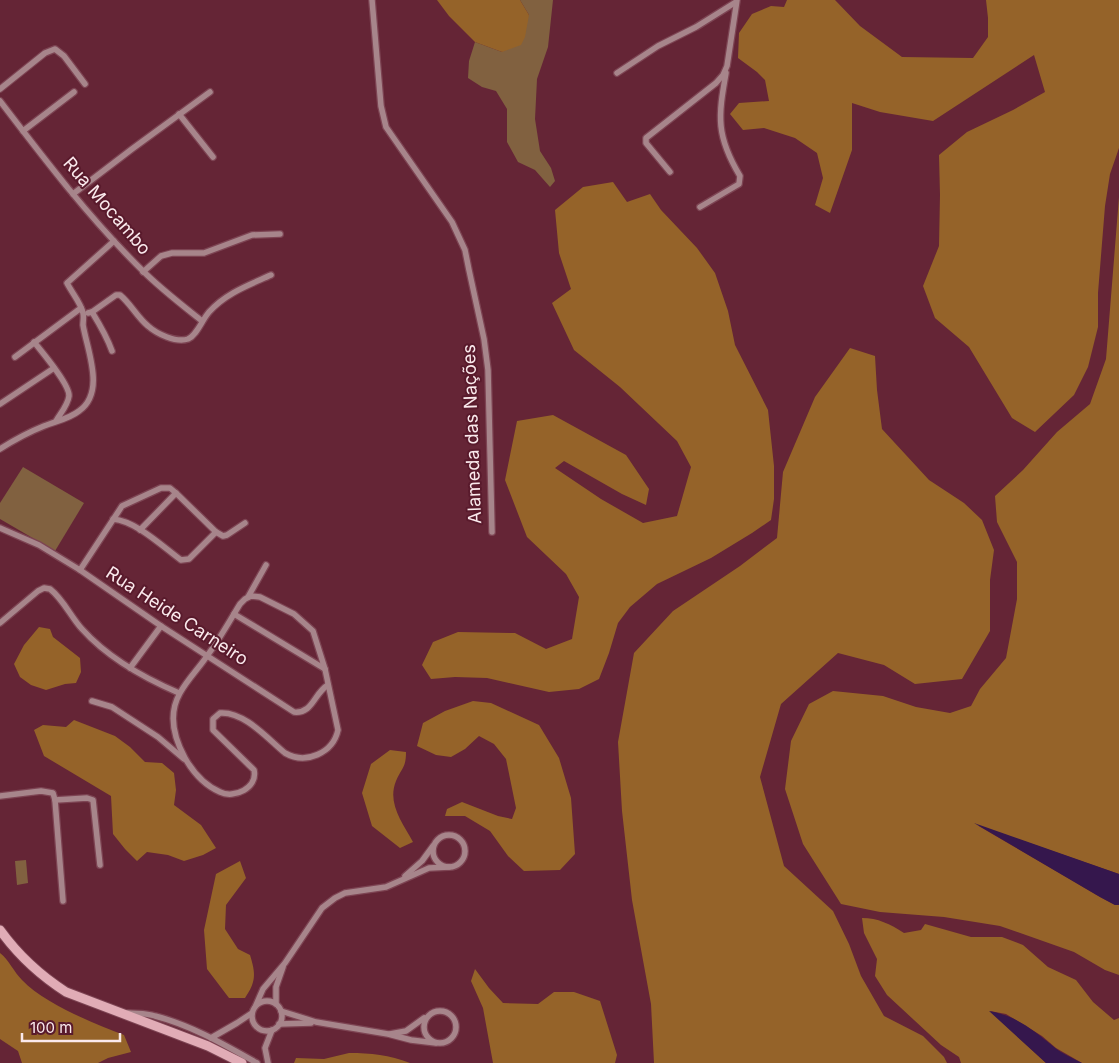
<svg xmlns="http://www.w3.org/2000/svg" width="1119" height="1063" font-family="Inter,sans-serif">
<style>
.green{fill:#816140}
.forest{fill:#956329}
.water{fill:#35174d}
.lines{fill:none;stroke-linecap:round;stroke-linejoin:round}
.minor-casing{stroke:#7d4453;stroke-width:8}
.secondary-casing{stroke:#7d4453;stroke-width:11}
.minor{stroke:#a7858b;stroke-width:5.5}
.secondary{stroke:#e1acb6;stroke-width:9}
.labels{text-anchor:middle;stroke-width:4;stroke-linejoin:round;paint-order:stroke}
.street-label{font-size:18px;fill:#fae9ec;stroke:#591a2c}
</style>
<rect width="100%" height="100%" fill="#652536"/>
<g class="green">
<path d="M520,0h33l-5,47 -11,32 -2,40 5,32 11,17 4,13 -5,6 -15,-17 -17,-8 -11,-20v-33l-11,-18 -14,-4 -14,-9 1,-17 6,-19 27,10 27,-37z"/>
<path d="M23,467l61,36 -29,48 -55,-32v-16z"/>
<path d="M26,860l2,23 -11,2 -2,-24z"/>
</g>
<g class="forest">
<path d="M437,0h83l9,15 -4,22 -4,8 -19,7 -27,-10 -26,-26z"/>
<path d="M787,0h48l25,26 42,31 71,1 15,-21v-19l-2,-18h133v148l-9,26 -5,32 -7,87v34l-10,40 -14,28 -39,37 -23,-14 -43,-71 -34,-29 -12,-32 16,-40 1,-51 -1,-40 28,-23 46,-22 32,-18 -11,-37 -101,66 -53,-9 -28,-9v47l-22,63 -15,-8 8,-27 -6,-25 -22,-15 -31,-10 -21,2 -13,-16 9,-11 30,-2 -4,-21 -8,-8 -19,-14 1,-25 13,-19 19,-8 13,1z"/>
<path d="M613,182l14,20 23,-8 11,16 36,38 18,25 13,38 7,34 33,65 6,56v33l-3,21 -19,13 -41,25 -54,26 -27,23 -12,16 -9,30 -10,26 -20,10 -30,3 -62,-14 -32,-1 -24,2 -9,-14 11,-23 25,-10 57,1 31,16 26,-10 7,-42 -13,-23 -39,-37 -22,-57 12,-59 36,-6 73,40 23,34 -3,16 -24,-11 -58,-33 -9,7 46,31 42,24 34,-7 14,-49 -14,-26 -57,-54 -46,-37 -22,-47 19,-14 -12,-36 -4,-43 28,-23z"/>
<path d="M1119,197v677l-142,-49 123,72 15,8h4v70l-14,-5 -31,-18 -74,-26 -56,-9 -64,-5 -39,-8 -38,-60 -18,-55 6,-48 18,-37 24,-13 50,5 33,11 34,6 21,-7 9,-17 26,-31 11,-59v-37l-20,-40 -2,-26 28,-26 34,-38 33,-28 16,-45z"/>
<path d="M850,348l25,8 2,34 5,39 47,51 35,23 18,17 12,30 -4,30v51l-28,48 -47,5 -31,-19 -46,-12 -57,51 -21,73 24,89 49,45 16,33 12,32 23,40 39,20 21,21 3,6h-293l-3,-59 -19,-104 -10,-89 -4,-69 16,-89 39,-42 67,-45 37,-28 6,-66 32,-75z"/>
<path d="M39,627l11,2 3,8 27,21 1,14 -5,11 -11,1 -19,6 -15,-5 -11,-8 -6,-13 10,-19z"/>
<path d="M473,701l18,2 48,22 20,33 12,40 4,56 -15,16 -36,1 -16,-15 -18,-25 -25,-15h-20l2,-7 15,-7 36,14 14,3 4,-11 -10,-49 -12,-15 -15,-8 -14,13 -14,8 -15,-2 -19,-9 6,-23 22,-12z"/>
<path d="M74,720l41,16 15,11 15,15 17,1 12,10 2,17 -2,15 27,20 15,23 -13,7 -19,6 -16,-6 -21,-3 -10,9 -12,-12 -12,-15 -2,-38 -67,-40 -10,-26 9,-5 23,2z"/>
<path d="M390,750l16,2c0,16 -4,15 -10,29 -9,22 6,41 17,61l-13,6 -28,-22 -10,-33 9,-29z"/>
<path d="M240,861l6,17 -20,27 -1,24 13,20 12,6c6,19 6,27 -5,43h-16l-22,-29 -3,-39 12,-56z"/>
<path d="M862,918c16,0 28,6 42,15l17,-3 4,-6 46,13h31l21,8 25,22 28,13 17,22 21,18 5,-2v45h-37l-26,-15 -14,-12 -36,-22 -16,-3 56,52h-85l-2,-6 -18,-12 -54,-50 -12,-19 2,-17 -13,-26z"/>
<path d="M0,953c9,7 14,19 22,27 23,24 71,43 102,55l7,17 -23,6 -10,5h-76l-4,-12 -18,-12z"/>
<path d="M475,969l14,19 14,15 35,1 16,-12h20l26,9 17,54 -2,8h-122l-10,-55 -12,-27z"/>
<path d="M349,1053c22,0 40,2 61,10h-116l2,-5 28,1z"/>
</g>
<g class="water">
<path d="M974,823l145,51v31h-4l-15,-8z"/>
<path d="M989,1011c28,5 44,19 65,36 8,7 19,11 28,16h-36z"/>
</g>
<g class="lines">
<g class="minor-casing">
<g id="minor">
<path d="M372,0l9,106 5,21 66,95 13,28 4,20 15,69 4,31 4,162"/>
<path d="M617,73l41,-27 38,-19 40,-25"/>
<path d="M0,89l45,-36 10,-4 9,7 21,28"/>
<path d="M0,101c45,59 90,118 143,170 18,18 39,34 59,50"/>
<path d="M179,114l34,43"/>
<path d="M23,131l51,-39"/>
<path d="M670,172l-24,-29v-5l70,-55 7,-8 4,-9 10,-66"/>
<path d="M73,194l59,-45 78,-57"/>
<path d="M700,207l39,-23 1,-8c-24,-40 -22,-59 -14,-103"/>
<path d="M143,272l18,-16 11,-3h32l48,-18 28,-1"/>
<path d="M92,312l24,-17h4c11,9 17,22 28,31 9,8 28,17 40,13 9,-4 14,-19 21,-27 17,-19 40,-27 62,-37"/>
<path d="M88,313l4,-1c8,13 15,25 20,39"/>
<path d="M34,342c8,10 36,43 35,54 -1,9 -9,18 -13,25"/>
<path d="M15,357l66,-49"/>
<path d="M0,404l54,-36"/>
<path d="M0,449c14,-9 29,-17 44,-23 12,-5 25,-7 35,-15 27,-19 8,-61 4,-86 0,-4 1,-8 0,-12 -2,-10 -11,-20 -16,-30l47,-42"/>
<path d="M113,519c23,2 49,27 68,41l8,-1 27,-27"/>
<path d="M0,528l39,17 41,25 81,56 133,86c19,2 20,-19 34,-27"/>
<path d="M140,530l36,-37"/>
<path d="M80,570l42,-64 39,-18h9l6,5 40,39 7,4 4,-1 18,-12"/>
<path d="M251,596l9,1 34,17 19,17 12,38 13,61c-5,23 -32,35 -53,23 -17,-14 -41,-42 -65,-40l-7,6v11l41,40c4,18 -20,29 -34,22 -16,-7 -26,-18 -35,-34 -11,-20 -17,-44 -5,-65 7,-13 19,-25 27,-37 12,-16 22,-34 33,-52l5,-5z"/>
<path d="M248,597l18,-32"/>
<path d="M234,614l91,55"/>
<path d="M0,623l38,-32 6,-3 6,1c13,10 21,28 32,40 26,29 62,49 97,64"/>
<path d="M130,668l31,-42"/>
<path d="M92,701l20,6 46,30 26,22"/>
<path d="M0,796l41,-5 12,2 2,7 8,101"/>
<path d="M55,800l32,-2 6,2 7,65"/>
<circle cx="449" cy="851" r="16"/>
<path d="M405,876l17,-15 11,-15"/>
<circle cx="267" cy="1016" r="15"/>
<path d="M276,1004v-17l7,-20"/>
<path d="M256,1005l7,-16 22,-26 37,-55 13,-10 10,-5 41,-6 43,-19 20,-1"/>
<circle cx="440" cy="1027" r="16"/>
<path d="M281,1011l35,11 72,12 23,6 25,3"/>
<path d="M128,1013c9,1 18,0 27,3 36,9 70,29 102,47"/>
<path d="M279,1024l32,-1"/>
<path d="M390,1034l16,-3 18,-13"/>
<path d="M211,1038l26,-15 15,-10"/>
<path d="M268,1063l-3,-15 7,-18"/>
</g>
</g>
<g class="secondary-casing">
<path id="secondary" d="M0,930c18,25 41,46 66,62l142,54 34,17"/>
</g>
<use href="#minor" class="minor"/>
<use href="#secondary" class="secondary"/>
</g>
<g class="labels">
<g class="street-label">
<text transform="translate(107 206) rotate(49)" y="6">Rua Mocambo</text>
<text transform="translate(472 434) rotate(-92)" y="6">Alameda das Nações</text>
<text transform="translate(177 616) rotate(33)" y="6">Rua Heide Carneiro</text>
</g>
</g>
<path d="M22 1033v8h98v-8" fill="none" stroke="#fae9ec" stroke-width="2.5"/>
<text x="30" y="1033" font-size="15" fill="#fae9ec" stroke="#591a2c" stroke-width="4" paint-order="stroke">100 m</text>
</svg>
